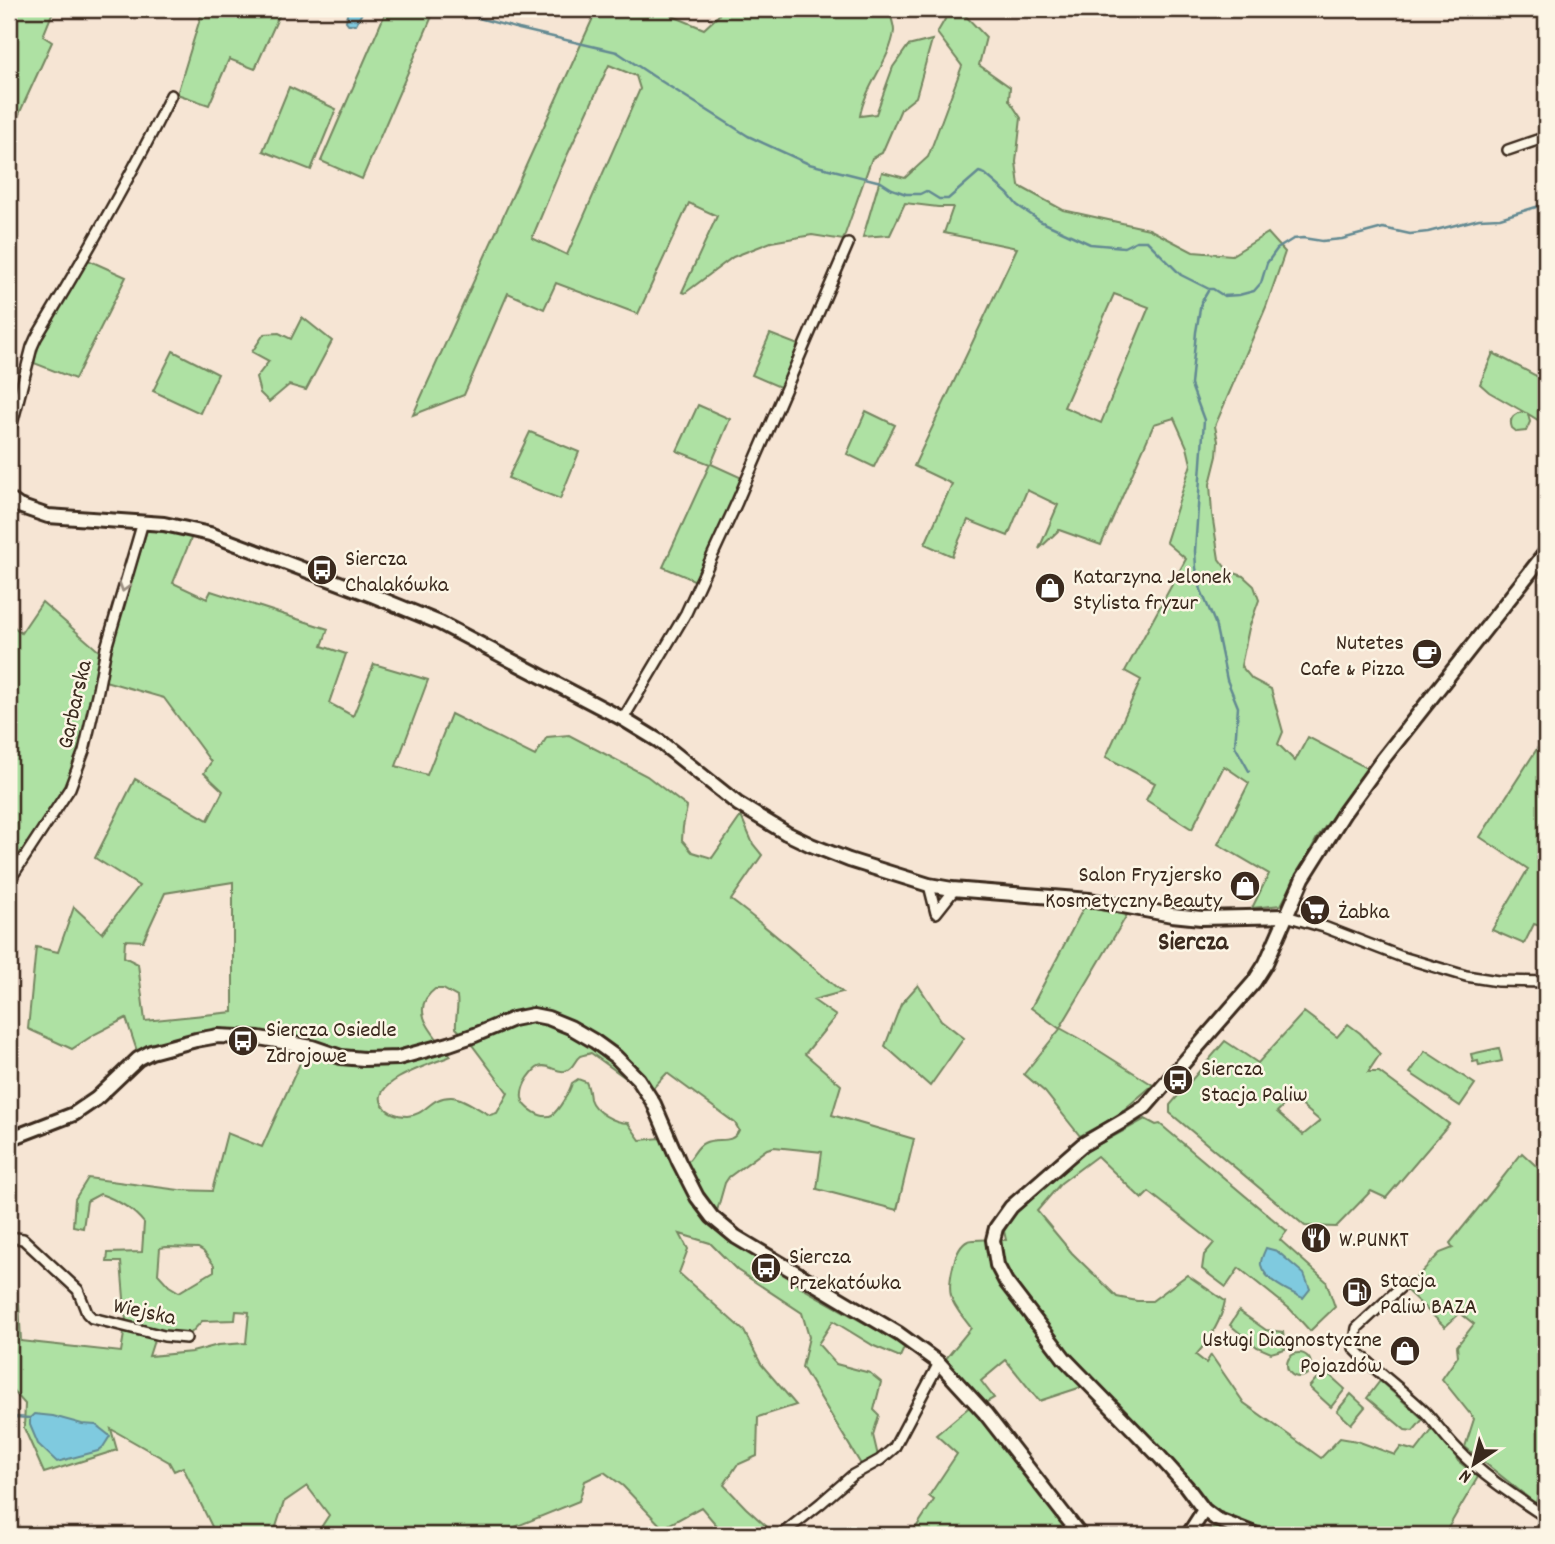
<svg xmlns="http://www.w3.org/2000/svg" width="1555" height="1544" font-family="Dekko,sans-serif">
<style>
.green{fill:#aee1a3;stroke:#748660;stroke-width:2;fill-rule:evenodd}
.water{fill:#7fcadf;stroke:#648a92;stroke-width:2}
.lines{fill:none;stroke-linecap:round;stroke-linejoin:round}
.stream{stroke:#648a92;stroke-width:2.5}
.street-casing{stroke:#3b2a1e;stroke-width:14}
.secondary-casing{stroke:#3b2a1e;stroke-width:18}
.street{stroke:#fcf5e5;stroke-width:9}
.secondary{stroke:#fcf5e5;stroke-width:12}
.oneway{stroke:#9c9082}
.labels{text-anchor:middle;stroke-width:5;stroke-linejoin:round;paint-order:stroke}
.poi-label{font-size:23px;fill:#3b2a1e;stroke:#fcf5e5;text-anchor:start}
.street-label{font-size:23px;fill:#3b2a1e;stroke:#fcf5e5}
.quarter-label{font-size:26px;font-weight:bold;fill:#3b2a1e;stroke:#fcf5e5}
</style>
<rect width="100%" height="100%" fill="#f6e5d4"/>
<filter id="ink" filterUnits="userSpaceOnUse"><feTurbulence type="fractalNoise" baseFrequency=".0143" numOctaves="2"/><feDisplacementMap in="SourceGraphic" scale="14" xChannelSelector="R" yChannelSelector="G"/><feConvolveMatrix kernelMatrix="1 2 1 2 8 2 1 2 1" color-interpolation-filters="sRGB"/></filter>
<g filter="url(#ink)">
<g class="green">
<path d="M9,9h45l-11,27 9,6 -43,94z"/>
<path d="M203,9h79l-27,60 -26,-10 -20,46 -32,-11z"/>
<path d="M387,9h28l18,5 -71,165 -41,-18z"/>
<path d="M597,9h64l14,8 29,12 14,-13 4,-7h167c1,6 5,15 5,22 -3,28 -29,55 -34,85l16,-2 17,-47 15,-21 24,-6 -16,57 -15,12 -19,44 -10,5 -29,82 -31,-5 -41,7 -38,15 -48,36 -3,-1 35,-76 -28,-13 -51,111 -82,-31 -12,26 -36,-16 -44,102 -51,20zM609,65l27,11 4,13 -73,166 -35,-17 27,-65z"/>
<path d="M951,9h8l27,28 -7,28 31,22 -1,13 12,18 -5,44 3,24 44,24 86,19 44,23 39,3 36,-22 17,19 -19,55 -51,119 3,15 -1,15 -7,28 2,30 7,45 9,12 15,5 11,10 5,14 -10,28 -8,38 11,13 19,10 12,43 -5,12 17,17 13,-24 59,31 -50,70 -36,67 -29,3 17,-34 -51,-30 31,-61 -25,-17 -32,63 -46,-29 9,-17 -49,-26 35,-77 -16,-9 61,-112 -20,-17 25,-78 -4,-17 -13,-29 -20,6 -53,121 -42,-15 -20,19 19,-44 -31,-15 -19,46 -40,-16 -16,36 -27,-12 27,-60 -38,-18 103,-218 -73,-15 9,-26h-15l-33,-4 -15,32 -27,2 19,-65 23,6 23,-21 34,-91 -25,-33zM1114,294l35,13 -48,116 -37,-16z"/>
<path d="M289,87l47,22 -25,61 -48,-19z"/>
<path d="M88,260l38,17 -51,102 -41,-16 5,-21z"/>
<path d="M302,317l30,24 -26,49 -17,-5 -20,17 -9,-9 -4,-15 13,-17 -17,-9 12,-18 15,-1 12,6z"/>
<path d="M770,334l31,12 -19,42 -30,-13z"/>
<path d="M173,351l45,23 -18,39 -47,-22z"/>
<path d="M1493,353l53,28v44l-18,-11 2,8 -4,9 -9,1 -5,-4c-4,-11 3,-15 12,-16l-35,-20 -9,-8z"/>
<path d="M698,405l32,14 -19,45 31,14 -46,103 -33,-14 47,-103 -33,-13z"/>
<path d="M866,411l29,14 -21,42 -27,-13z"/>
<path d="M530,432l49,20 -19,47 -52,-21z"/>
<path d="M147,530l45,6 -19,47 34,16 4,-8 117,38 -6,17 24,8 -17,49 24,13 21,-52 54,16 -32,86 31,9 24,-61 84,42 12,-19 22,-2 78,41 40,31 -4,20 -1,13 10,12 20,6 29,-42 12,28 9,11 -31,45c39,29 74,61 111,92l-29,8 23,16 -31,38 36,31 -9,30 82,24 -17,71 -80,-21 5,-37 -48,-5 -7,2 -38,28 -4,6 -8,28 -10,8 84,57 11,12 103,58 -5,11 -26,-11 -41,-25 -15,23 18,20 34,9 11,9 -7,28 5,5 -6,20 5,21 -16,10 -60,-99 7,-30 -7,-24 -65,-43 -27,-27 -30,-9 8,15 -9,24 65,58 17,33 35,41 -38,12 -1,39 -20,9 -13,20 22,23 29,26 -1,1h-49l-24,-28 -38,21 -40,-42 -19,-14 -19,9 -6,20 -84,34h-179l13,-20 -22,-29 -23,16 -10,31 -2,2h-56l-33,-68 -9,4 -5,-9 -58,-33 6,21 -73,23 -20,-45 1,-24 -16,-18v-84l10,1 2,38 100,11 5,-30 -5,-60h-14l1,-9 34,-1 2,-29c-12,-15 -26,-23 -44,-29l-13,7 -4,27 -10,-2 2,-27 13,-21 91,12 33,1 15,-58 35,14 43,-95 2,-11 -76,-12 -77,18 -16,7 -12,-36 -31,16 -23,15 -44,-20 8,-82 22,5 16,-45 28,26 37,-47 -44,-28 40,-79 73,41 15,-29 -19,-18 7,-11 -47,-64 -59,-17 12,-55zM233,882v130l-88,9 -7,-57 -14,-7 1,-17 18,1 22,-48zM435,989h8l14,8c2,11 -2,20 -1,31l16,17 36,48 -11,20 -7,2c-11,-5 -27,-18 -39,-18 -22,0 -24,18 -44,19 -9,0 -19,-3 -24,-11 -16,-23 54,-43 68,-49 -15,-20 -45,-45 -16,-67zM591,1053l50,36 12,-1 14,-15 68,50 4,7c-7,16 -22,6 -35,13 -9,4 -11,16 -20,21 -3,1 -7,2 -11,3l-12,-29 -21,2 -12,-17c-13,0 -34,-11 -38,-24 -1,-7 -1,-11 -4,-17l-8,-3 -6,4c-2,8 -13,27 -20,32 -10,5 -28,-7 -30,-17 -1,-7 2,-14 6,-20 3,-4 7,-10 11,-11 9,-4 17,6 26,4 9,-2 9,-11 15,-15 3,-1 8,-2 11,-3zM166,1247l32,1 5,3 11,14v6l-35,21 -10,-6 -11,-12 2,-26zM236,1311l13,1 -3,31 -28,2 -26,7 -43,4 8,-25 10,2 23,1 12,-13 33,-1z"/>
<path d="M42,602l59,51 -27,119 -6,13 -39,57 -1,5 -19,30v-255l12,11z"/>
<path d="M1546,735v193l-12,-4 -10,20 -32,-14 36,-61 -48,-32z"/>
<path d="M1084,907l43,8 -67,113 27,15 66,42 -39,33 -34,18 -35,-44 -21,-18 36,-45 -29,-21z"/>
<path d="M918,985l23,35 23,18 -34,48 -45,-40 16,-42z"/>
<path d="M1304,1012l33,25 11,-13 12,9 20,21 -12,18h11l70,52 -63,74 -15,-7 -35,36 -31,-1 -135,-113v-8l55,-64 33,22zM1292,1097l28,24 -17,14 -26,-23z"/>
<path d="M1499,1048l3,13 -23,5 -1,-5 -5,1 -2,-8z"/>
<path d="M1425,1051l50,33 -15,22 -50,-33z"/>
<path d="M1145,1119l11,6 4,-1 127,107 -7,9 46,41 9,26 -25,24 -20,-22 -51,-41 -13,19 -24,-18 2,-14 10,-12 -65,-51 -7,7 -45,-43 -36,27 -24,28 35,42 45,44 20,4h15l35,-26 38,26c-4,21 -15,38 -29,54l10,8 5,-8 33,48 77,55 19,-20 17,3 38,14 6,-8 15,4 17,-22 19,21 6,11 20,16 -30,51 13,7h-261l8,-5 9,-2 -23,-40 -100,-105 -55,18 -33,-41 -25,21 13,17 -20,11 98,126h-161l23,-35 -5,-4 28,-42 -21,-19 44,-37 -36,-37 27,-33c-6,-9 -18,-21 -20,-32 -3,-13 3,-49 17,-55 8,-3 29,-1 38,-1l-2,-9 12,-21 47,-46z"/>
<path d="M1522,1153l24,22v282l-10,47 -71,-57 9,-28 -32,-40 16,-23 -1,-10 17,-22 -14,-11 -15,14 -40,-38 35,-36 13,-5 -3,-5 43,-53z"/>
<path d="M1239,1311l27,19 17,2 2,17 -14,4 -14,-6 -27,-22z"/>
<circle cx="1299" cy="1365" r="12"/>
<path d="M1324,1370l21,19 -14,18 -22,-20z"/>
<path d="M1380,1381l43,38 -10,12 -8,-1 -38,-32z"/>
<path d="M1351,1394l14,13 -14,17 -14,-13z"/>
</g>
<g class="water">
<path d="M348,9h16l-8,15 -7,1 -3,-4z"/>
<path d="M1266,1248l11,3 27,23 6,15 -7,9c-13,-6 -38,-17 -42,-33 -1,-5 3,-12 5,-17z"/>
<path d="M34,1414l19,2 29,8 14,1 14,11 -7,11 -5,4 -41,11 -19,-18 -8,-19v-7z"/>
</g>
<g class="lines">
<g class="stream">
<path d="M445,9l74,20 98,23 36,24 95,60 61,28 72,18 11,7 14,5h14l6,-3 13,8h9l31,-27 6,2 23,20 9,11 23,16 50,23 34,3 12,-6h11l34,34 28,14h4l11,7 15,-1 15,-4 7,-8 6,-20 10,-14 16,-10 10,-1 19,3 20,-2 41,-11 27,6 18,-2 51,-13 21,-1 46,-14"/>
<path d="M1208,291l-7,12 -5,29 -5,53 13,35 -9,131 1,17 5,22 14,33 12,57 11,27 -3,39 14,25"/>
<path d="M9,1421h3l3,-4 15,1"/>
</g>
<g class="street-casing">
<g id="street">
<path d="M1508,150l38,-13"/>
<path d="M9,431l3,-7 20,-77 4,-9c48,-80 94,-159 135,-243"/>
<path d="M623,719l63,-106 51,-111 111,-258"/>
<path d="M9,881l61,-93 14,-37 14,-61 8,-42 37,-126"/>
<path d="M929,885l7,28 19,-24"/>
<path d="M1286,916l38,11 78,30 64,19 32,5 48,1"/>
<path d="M9,1237l14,2 55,51 9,23 5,5 72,18 22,2"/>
<path d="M1404,1284l-47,44 -3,20c22,24 49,42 72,65 11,12 20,25 32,37 25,26 56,46 86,66l-2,19"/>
<path d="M781,1535l40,-32 32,-28 27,-15 14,-12 45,-85"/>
</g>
</g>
<g class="secondary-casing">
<g id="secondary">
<path d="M9,499l10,7 29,10 116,8 46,10 164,62 66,27 183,96 36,22 79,63 48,29 25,12 38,15 80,25 23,4 138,11 82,15 29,3 85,-2"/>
<path d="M9,1139l65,-25 22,-15 42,-40 13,-7 45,-12 22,-4 41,2 53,9 29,10 23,2 34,-1 51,-14 26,-9 38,-16 20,-4 15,3 22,9 24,14 22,16 22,22 16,25 25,58 18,35 15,20 24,20 163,97 40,29 46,50 95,122"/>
<path d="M1188,1535l16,-25"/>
<path d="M1257,1535l-41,-16 -12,-9 -18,-24 -26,-29 -96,-99 -58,-76 -9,-17 -4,-25 3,-12 15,-21 71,-62 46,-27 17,-11 109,-125 12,-19 37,-85 41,-65 39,-54 163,-207"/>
</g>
</g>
<use href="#street" class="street"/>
<use href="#secondary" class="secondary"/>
</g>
<defs><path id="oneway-chevron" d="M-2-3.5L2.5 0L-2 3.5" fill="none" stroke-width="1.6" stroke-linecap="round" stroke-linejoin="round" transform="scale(1.75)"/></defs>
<use class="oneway" href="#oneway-chevron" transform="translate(124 587) rotate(107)"/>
</g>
<defs>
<g id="bus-disc" transform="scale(1.575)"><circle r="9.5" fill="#3b2a1e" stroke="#fcf5e5"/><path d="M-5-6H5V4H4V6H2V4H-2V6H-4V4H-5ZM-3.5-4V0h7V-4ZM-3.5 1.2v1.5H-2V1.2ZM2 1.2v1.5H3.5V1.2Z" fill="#fff"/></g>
<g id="shop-disc" transform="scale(1.575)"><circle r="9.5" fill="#3b2a1e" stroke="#fcf5e5"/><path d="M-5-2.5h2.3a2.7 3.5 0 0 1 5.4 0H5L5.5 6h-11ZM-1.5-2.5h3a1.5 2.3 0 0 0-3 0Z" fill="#fff"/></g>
<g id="cafe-disc" transform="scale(1.575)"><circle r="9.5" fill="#3b2a1e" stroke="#fcf5e5"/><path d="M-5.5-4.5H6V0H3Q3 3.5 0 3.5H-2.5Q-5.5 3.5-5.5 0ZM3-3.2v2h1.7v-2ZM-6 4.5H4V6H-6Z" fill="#fff"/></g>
<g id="supermarket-disc" transform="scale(1.575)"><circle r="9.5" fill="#3b2a1e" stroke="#fcf5e5"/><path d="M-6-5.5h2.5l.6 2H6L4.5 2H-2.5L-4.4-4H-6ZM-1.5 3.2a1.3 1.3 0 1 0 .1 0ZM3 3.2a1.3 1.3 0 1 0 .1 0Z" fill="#fff"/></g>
<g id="restaurant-disc" transform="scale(1.575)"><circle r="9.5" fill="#3b2a1e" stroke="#fcf5e5"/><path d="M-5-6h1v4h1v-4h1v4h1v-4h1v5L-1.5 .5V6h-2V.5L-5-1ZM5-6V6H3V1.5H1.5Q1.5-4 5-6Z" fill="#fff"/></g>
<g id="fuel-disc" transform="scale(1.575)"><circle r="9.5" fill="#3b2a1e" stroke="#fcf5e5"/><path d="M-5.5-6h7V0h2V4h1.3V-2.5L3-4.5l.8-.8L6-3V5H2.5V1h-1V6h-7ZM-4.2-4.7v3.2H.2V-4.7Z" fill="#fff"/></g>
</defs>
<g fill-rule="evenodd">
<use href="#bus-disc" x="322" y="570"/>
<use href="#shop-disc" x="1050" y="588"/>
<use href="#cafe-disc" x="1427" y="654"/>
<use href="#shop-disc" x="1245" y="886"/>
<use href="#supermarket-disc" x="1315" y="910"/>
<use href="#bus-disc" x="243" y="1041"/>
<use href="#bus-disc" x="1178" y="1080"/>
<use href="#restaurant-disc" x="1316" y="1238"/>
<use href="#bus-disc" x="766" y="1268"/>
<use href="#fuel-disc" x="1357" y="1292"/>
<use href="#shop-disc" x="1405" y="1351"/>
</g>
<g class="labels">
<g class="poi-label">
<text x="345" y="565">Siercza<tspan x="345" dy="26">Chalakówka</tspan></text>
<text x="1073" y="583">Katarzyna Jelonek<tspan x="1073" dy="26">Stylista fryzur</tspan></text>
<text x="1404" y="649" text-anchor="end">Nutetes<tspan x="1404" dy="26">Cafe &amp; Pizza</tspan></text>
<text x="1222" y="881" text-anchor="end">Salon Fryzjersko<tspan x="1222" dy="26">Kosmetyczny Beauty</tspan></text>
<text x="1338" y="918">Żabka</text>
<text x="266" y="1036">Siercza Osiedle<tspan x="266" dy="26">Zdrojowe</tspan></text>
<text x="1201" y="1075">Siercza<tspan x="1201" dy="26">Stacja Paliw</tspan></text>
<text x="1339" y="1246">W.PUNKT</text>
<text x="789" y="1263">Siercza<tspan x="789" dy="26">Przekatówka</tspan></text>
<text x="1380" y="1287">Stacja<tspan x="1380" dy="26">Paliw BAZA</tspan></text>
<text x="1382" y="1346" text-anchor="end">Usługi Diagnostyczne<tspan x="1382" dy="26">Pojazdów</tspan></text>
</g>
<g class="street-label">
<text transform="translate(73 704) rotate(-77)" y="8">Garbarska</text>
<text transform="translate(145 1310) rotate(12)" y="8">Wiejska</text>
</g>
<g class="quarter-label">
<text x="1193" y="949">Siercza</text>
</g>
</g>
<rect width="1555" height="1544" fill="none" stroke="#fcf5e5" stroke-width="35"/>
<rect x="18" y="18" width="1520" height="1509" fill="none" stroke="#3b2a1e" stroke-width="2.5" filter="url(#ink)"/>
<g transform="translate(1474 1464) rotate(215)" stroke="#fcf5e5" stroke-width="5" paint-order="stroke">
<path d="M0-5L12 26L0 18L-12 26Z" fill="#3b2a1e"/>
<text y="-10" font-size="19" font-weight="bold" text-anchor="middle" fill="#3b2a1e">N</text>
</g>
</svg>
